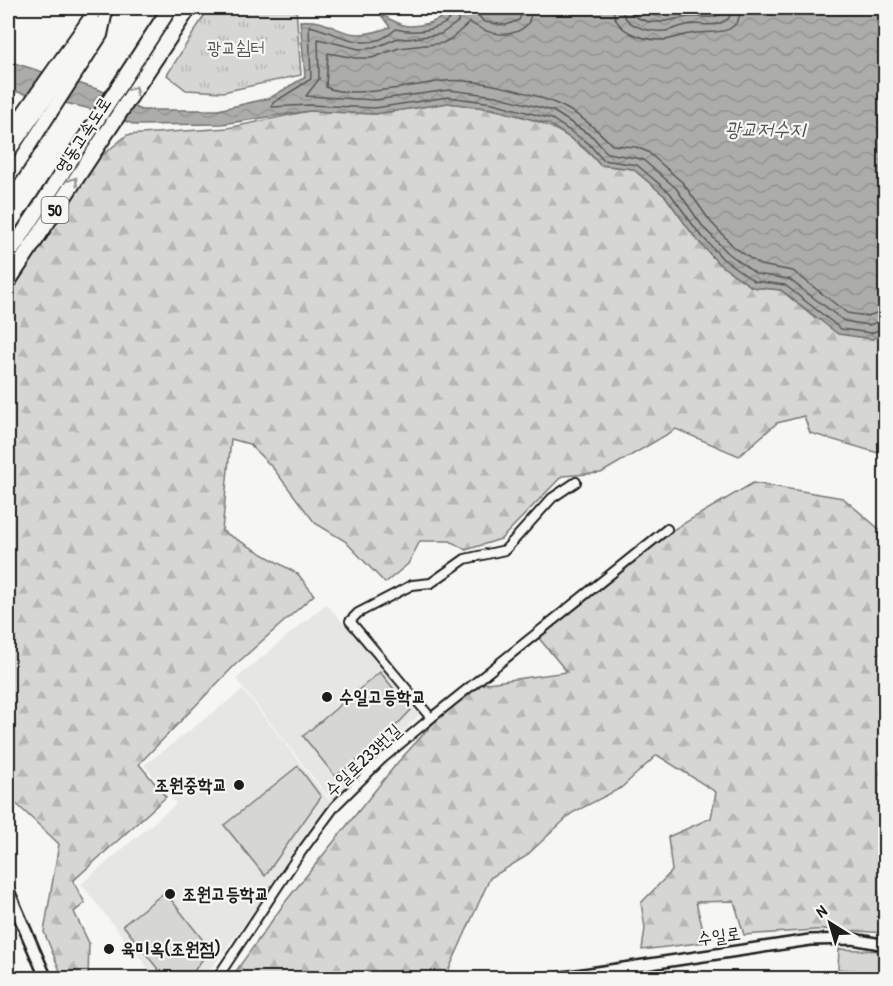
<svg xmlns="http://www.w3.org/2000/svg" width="893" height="986" font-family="'Patrick Hand','Poor Story',sans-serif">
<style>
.built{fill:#e6e6e2}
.grass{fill:url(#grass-tufts);stroke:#797977;stroke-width:1.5}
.forest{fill:url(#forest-firs);stroke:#797977;stroke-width:1.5}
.pitch{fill:#d6d6d2;stroke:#797977;stroke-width:1.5}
.water{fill:url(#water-waves);stroke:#727271;stroke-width:1.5}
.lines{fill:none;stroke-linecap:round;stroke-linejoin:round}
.shore{stroke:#565654;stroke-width:1.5}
.minor-casing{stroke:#1c1c1c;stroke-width:12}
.tertiary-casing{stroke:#1c1c1c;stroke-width:14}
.secondary-casing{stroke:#1c1c1c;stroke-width:15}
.trunk-casing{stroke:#1c1c1c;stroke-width:16}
.motorway-casing{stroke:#1c1c1c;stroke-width:18}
.minor{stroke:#f6f6f2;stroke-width:8}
.tertiary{stroke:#f6f6f2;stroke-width:9}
.secondary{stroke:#f6f6f2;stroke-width:10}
.trunk{stroke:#f6f6f2;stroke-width:12}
.motorway{stroke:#f6f6f2;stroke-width:14}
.oneway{stroke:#949492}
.poi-dot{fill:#1c1c1c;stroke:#f6f6f2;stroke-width:2}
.labels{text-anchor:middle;stroke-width:4.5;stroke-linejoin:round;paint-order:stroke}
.shield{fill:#f6f6f2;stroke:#5d5d5c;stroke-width:1.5}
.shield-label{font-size:16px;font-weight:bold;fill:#1c1c1c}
.park-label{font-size:18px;fill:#545453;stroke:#f6f6f2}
.street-label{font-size:18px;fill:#1c1c1c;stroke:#f6f6f2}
.poi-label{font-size:18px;font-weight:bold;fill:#1c1c1c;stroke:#f6f6f2;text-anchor:start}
.water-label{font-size:20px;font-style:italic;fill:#565654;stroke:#f6f6f2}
</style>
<defs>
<pattern id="grass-tufts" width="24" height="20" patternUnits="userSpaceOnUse" patternTransform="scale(1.5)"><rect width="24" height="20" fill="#d6d6d2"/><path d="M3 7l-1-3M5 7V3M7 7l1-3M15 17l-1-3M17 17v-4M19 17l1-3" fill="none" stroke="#b7b7b4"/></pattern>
<pattern id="forest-firs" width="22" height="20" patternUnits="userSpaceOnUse" patternTransform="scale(1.5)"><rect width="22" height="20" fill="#d6d6d2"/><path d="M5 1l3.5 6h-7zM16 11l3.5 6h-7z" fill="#b7b7b4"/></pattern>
<pattern id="water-waves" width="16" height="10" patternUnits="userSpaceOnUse" patternTransform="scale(1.5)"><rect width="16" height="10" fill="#acaca9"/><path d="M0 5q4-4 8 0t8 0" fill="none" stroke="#939391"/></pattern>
</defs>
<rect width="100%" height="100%" fill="#f6f6f2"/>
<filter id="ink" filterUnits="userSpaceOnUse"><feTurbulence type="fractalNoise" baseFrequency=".0167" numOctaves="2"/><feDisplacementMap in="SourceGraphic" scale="12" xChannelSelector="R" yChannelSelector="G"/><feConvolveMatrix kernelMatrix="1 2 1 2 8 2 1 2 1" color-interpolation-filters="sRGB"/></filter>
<g filter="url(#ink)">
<g class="built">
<path d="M326,604l39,43 54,68 -85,89 -98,-125z"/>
<path d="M243,690l90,115 -129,173h-48l-75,-94 95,-80 -32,-39z"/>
</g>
<path class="grass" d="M209,8h87l5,67 -78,17 -37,-2 -19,-15z"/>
<g class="forest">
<path d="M448,103c58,7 112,15 152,62l33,4 33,28 27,38 26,29 33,23 29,3 31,26 60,23 13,-8v124l-75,-22 -6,-17 -27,7 -38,33 -63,-27 -75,44 -39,3 -61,63 -35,11 -16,-9h-30l-12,23 -23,19 -40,-42 -30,-18 -42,-55 -24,-24 -18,-5 -9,92 76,43 16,21 -79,70 -96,99 27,33 -93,84 12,22 -11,9 15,31 -1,35h-25l-19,-46 15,-88 -51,-48v-499l15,-24 74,-113 30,-25 101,-7 81,-17 66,3z"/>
<path d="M753,483l90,15 42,36v399l-56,-4 -85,6 -10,-34 -38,1 10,40 -64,8 3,-22 -4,-25 31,-32 -4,-34 43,-19 5,-26 -59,-37 -36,33 -49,25 -47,44 -35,21 -45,100h-214l55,-77 112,-139 43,-47 39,-31 87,-12 -29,-35 126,-102z"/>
</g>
<g class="pitch">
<path d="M380,672l31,38 -36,38 -40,28 -32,-40z"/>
<path d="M298,766l23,31 -56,79 -41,-51z"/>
<path d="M165,892l45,57 -21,29h-24l-42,-53z"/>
<path d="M839,949l42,2 -2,21 -41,-3z"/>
</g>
<path class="water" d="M448,8l58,3 23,-3h79l28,2 27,8 25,-7h27l8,-3h162v323l-12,8 -35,-5 -57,-44 -29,-3 -33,-23 -26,-29 -27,-38 -33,-28 -33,-4 -15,-17 -36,-24 -56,-15 -45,-6 -73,11 -66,-3 -87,13 -86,1 -49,-17 -79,-18v-29l92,29 41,20h77l52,-12 35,-21 -5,-56c37,-4 39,26 90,6l-9,-12c8,3 19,10 27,11 13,0 37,-4 40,-18z"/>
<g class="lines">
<g class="shore">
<path d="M454,8c-2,23 -40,26 -58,21 -30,28 -57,3 -87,-3l2,53 -38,24 -1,4 37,-2 66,3 73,-11 45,6 59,16 36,24 15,17 34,5 33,28 28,39 25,27 31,22 31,4 56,44 30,4 15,-6"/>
<path d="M461,8l-3,14 -17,12 -33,5 -10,-1 -24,10 -15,1 -41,-10 1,40 -13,17 69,4 74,-10 47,6 57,15 40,26 14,16 35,6 34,29 27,39 25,26 28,21 33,5 55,42 25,4 17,-6"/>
<path d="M477,8l1,7 6,7 22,3 13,-5 5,-12"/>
<path d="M533,8l-5,16c-17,17 -42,10 -58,-2l-18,16 -9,5 -44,5 -27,10h-17l-27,-5 -2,34c23,13 91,-3 119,-6 30,-3 85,11 112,23 21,9 40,25 55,41l24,2 12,5 35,31 27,38 24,26 26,18 33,6 54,42 20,3 19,-6"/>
<path d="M613,8c1,24 29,32 49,32 10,0 19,-5 28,-6 21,-4 49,5 51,-26"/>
<path d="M622,8c1,18 26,24 42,23 9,-1 18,-6 28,-7 14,0 26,4 37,-6l3,-10"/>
<path d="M629,8l2,6c25,16 35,4 60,3 11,-1 22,3 32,-4l1,-5"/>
</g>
<g class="minor-casing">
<g id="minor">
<path d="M431,718l236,-189"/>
<path d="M217,978l79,-119 39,-53 46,-46 50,-42 -81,-97 8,-8 54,-28 19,-2 34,-24 40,-9 47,-52 24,-16"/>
</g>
</g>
<g class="tertiary-casing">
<path id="tertiary" d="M557,978l253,-38 43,-1 33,6"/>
</g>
<g class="secondary-casing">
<path id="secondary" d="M8,890l38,88"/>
</g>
<g class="trunk-casing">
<g id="trunk">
<path d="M8,134l89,-126"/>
<path d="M8,153l90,-129"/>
<path d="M8,179l93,-144 5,-24"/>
</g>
</g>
<g class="motorway-casing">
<g id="motorway">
<path d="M8,256l162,-248"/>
<path d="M8,282l181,-274"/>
</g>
</g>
<use href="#minor" class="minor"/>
<use href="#tertiary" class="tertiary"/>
<use href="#secondary" class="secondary"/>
<use href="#trunk" class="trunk"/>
<use href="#motorway" class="motorway"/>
</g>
<defs><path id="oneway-chevron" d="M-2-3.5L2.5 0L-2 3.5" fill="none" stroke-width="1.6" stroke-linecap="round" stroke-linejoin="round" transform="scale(1.5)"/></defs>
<g class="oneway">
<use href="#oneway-chevron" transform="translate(134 90) rotate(-57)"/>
<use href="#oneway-chevron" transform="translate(74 181) rotate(-57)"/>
</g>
</g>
<g class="poi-dot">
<circle cx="327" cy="697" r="6"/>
<circle cx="239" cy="785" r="6"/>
<circle cx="170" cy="894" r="6"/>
<circle cx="109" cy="949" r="6"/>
</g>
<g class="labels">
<rect class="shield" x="41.5" y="197" width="27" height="26" rx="4.5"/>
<g class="shield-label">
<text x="55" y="216">50</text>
</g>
<g class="park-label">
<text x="236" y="54">광교쉼터</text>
</g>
<g class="street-label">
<text transform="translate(83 135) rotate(-57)" y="6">영동고속도로</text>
<text transform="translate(363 760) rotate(-43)" y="6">수일로233번길</text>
<text transform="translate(719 936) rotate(-8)" y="6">수일로</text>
</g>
<g class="poi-label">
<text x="339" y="703">수일고등학교</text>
<text x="227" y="791" text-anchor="end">조원중학교</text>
<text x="182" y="900">조원고등학교</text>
<text x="121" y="955">육미옥(조원점)</text>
</g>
<g class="water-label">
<text x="765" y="136">광교저수지</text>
</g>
</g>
<rect width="893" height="986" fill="none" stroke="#f6f6f2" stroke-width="30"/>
<rect x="15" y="15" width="863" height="956" fill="none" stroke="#1c1c1c" stroke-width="2" filter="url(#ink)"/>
<g transform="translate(830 923) rotate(323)" stroke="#f6f6f2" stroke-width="4.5" paint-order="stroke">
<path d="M0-4.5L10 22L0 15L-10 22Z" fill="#1c1c1c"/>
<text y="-9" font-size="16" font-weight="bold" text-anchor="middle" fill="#1c1c1c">N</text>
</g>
</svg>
